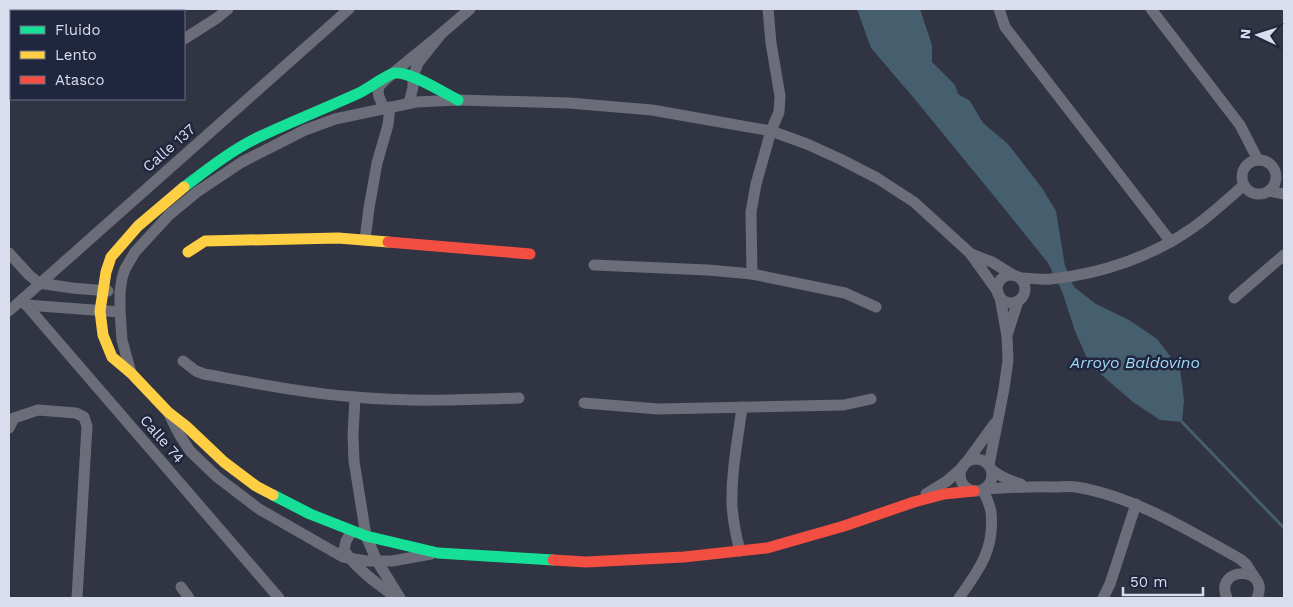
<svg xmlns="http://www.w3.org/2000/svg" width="1293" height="607" font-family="'Work Sans',sans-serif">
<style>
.water{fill:#455f6e}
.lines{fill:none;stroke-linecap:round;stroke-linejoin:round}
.stream{stroke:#455f6e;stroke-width:3}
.street{stroke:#6b6e79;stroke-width:11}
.fast{stroke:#16e098;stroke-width:11}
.slow{stroke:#ffcf43;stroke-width:11}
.jam{stroke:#f24e42;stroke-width:11}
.labels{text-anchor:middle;stroke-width:5;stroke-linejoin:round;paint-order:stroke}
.street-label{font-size:15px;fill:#d9dded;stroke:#20263e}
.water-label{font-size:16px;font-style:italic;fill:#a1d9f8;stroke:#20263e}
</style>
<rect width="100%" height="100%" fill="#313442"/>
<path class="water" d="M857,9h63l12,36v17l23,23 3,9 12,7 13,22 25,21 34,44 14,23 9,55 9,21 22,17 33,16 28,19 23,30 4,31 -2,22 -22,-2 -27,-18 -43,-37 -15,-34 -13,-40 -14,-28 -45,-56 -90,-110 -42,-49z"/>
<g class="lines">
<path class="stream" d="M1182,422l102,106"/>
<g class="street">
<path d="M97,9l1,2"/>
<path d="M999,9l6,18 166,215"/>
<path d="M1151,9l89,116 18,35"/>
<path d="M442,33l28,-24"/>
<path d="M9,39l2,-2"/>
<path d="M184,39l33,-21 11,-9"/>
<path d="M384,108l-5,-11 -1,-5 1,-6 14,-13 49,-40 -24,30 -5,14v10l-4,16"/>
<circle cx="1259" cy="177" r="17"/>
<path d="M1269,191l15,3"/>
<path d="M365,240l4,-32 8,-45 11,-38 2,-18"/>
<path d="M9,253l20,22 10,8 33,5 36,3"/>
<path d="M971,254l21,8 21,13"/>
<path d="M594,265l114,5 44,4 93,19 31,14"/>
<path d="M752,274l-1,-62 5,-28 15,-53 8,-19 1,-16 -9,-53 -3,-34"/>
<circle cx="1011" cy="289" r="14"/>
<path d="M1021,278c10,0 20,2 30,1 51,-5 102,-23 143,-52 18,-13 34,-28 50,-42"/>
<path d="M1234,298l50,-43"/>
<path d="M22,300l257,298"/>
<path d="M26,305l94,7"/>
<path d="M9,311l340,-302"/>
<path d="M1008,332l10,-31"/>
<path d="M183,361l13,10 8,3c50,9 100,19 151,23 54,5 109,3 164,1"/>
<path d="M131,373l-9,-33 -2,-28v-20l2,-14 3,-9 10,-17 34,-37 28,-23 45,-30 63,-32 30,-11 81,-17 42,-2 111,3 83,7 119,21 36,13 33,15 37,19 37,24 56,51 28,39"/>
<path d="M355,397l-2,38 1,26 12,75 11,25 23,37"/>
<path d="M584,403l74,6 186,-4 27,-6"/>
<path d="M170,416l9,18 11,17 27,26 42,32 84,48 23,4h26l39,-7"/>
<path d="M9,428l5,-10 24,-8 38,3 8,4 3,9 -10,172"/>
<circle cx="976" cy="475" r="16"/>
<path d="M966,463l29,-40"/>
<path d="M989,465l15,-76 4,-29 -1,-24 -7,-39"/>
<path d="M992,470c9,7 18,11 29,14"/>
<path d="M985,489c23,-1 46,-3 68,-2 8,0 16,-1 23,0 57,9 114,44 164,72l6,5 9,14"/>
<path d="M926,494l21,-13 16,-14"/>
<path d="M352,531l-6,10 -2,9c12,19 35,35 53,48"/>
<path d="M740,551c-4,-15 -7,-31 -8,-46 -1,-33 6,-66 10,-98"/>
<path d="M181,587l8,11"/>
<path d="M959,598c20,-28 36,-49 32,-86 -1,-7 -5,-15 -8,-22"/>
<path d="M1103,598l7,-14 26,-80"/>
<path d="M1227,598c-14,-32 44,-33 30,0"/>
</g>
<g class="fast">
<path d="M184,187c24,-18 49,-38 77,-51 32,-15 65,-28 98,-43 9,-4 28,-19 36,-20 15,-2 49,20 63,27"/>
<path d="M273,495l37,19 56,22 72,17 115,7"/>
</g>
<g class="slow">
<path d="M184,187l-46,39 -27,31 -5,15 -6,39 3,24 9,22 19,16 37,39 18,14 38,36 32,24 17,9"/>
<path d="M188,252l17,-11 133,-3 50,4"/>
</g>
<g class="jam">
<path d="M388,242l142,12"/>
<path d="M553,560l33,2 98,-5 83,-9 77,-22 70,-24 30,-8 30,-3"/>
</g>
</g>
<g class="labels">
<g class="street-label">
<text transform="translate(169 148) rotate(-41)" y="5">Calle 137</text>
<text transform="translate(162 439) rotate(49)" y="5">Calle 74</text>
</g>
<g class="water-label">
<text x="1135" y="368">Arroyo Baldovino</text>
</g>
</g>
<rect width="1293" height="607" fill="none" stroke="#d9dded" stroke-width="20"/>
<rect x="10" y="10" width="175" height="90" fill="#20263e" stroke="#6a6f84"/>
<rect x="20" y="26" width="25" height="8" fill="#16e098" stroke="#6a6f84"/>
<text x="55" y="35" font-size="15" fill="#d9dded">Fluido</text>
<rect x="20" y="51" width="25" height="8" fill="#ffcf43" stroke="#6a6f84"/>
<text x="55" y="60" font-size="15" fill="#d9dded">Lento</text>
<rect x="20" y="76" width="25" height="8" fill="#f24e42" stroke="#6a6f84"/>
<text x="55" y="85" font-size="15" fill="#d9dded">Atasco</text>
<g transform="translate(1258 35) rotate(274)" stroke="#20263e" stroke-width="4" paint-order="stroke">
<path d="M0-4L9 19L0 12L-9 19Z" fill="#d9dded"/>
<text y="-8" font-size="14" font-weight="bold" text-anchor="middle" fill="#d9dded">N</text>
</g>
<path d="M1123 587v8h80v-8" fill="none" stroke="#d9dded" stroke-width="2.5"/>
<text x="1130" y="587" font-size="15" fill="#d9dded" stroke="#20263e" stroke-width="4" paint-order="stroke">50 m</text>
</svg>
